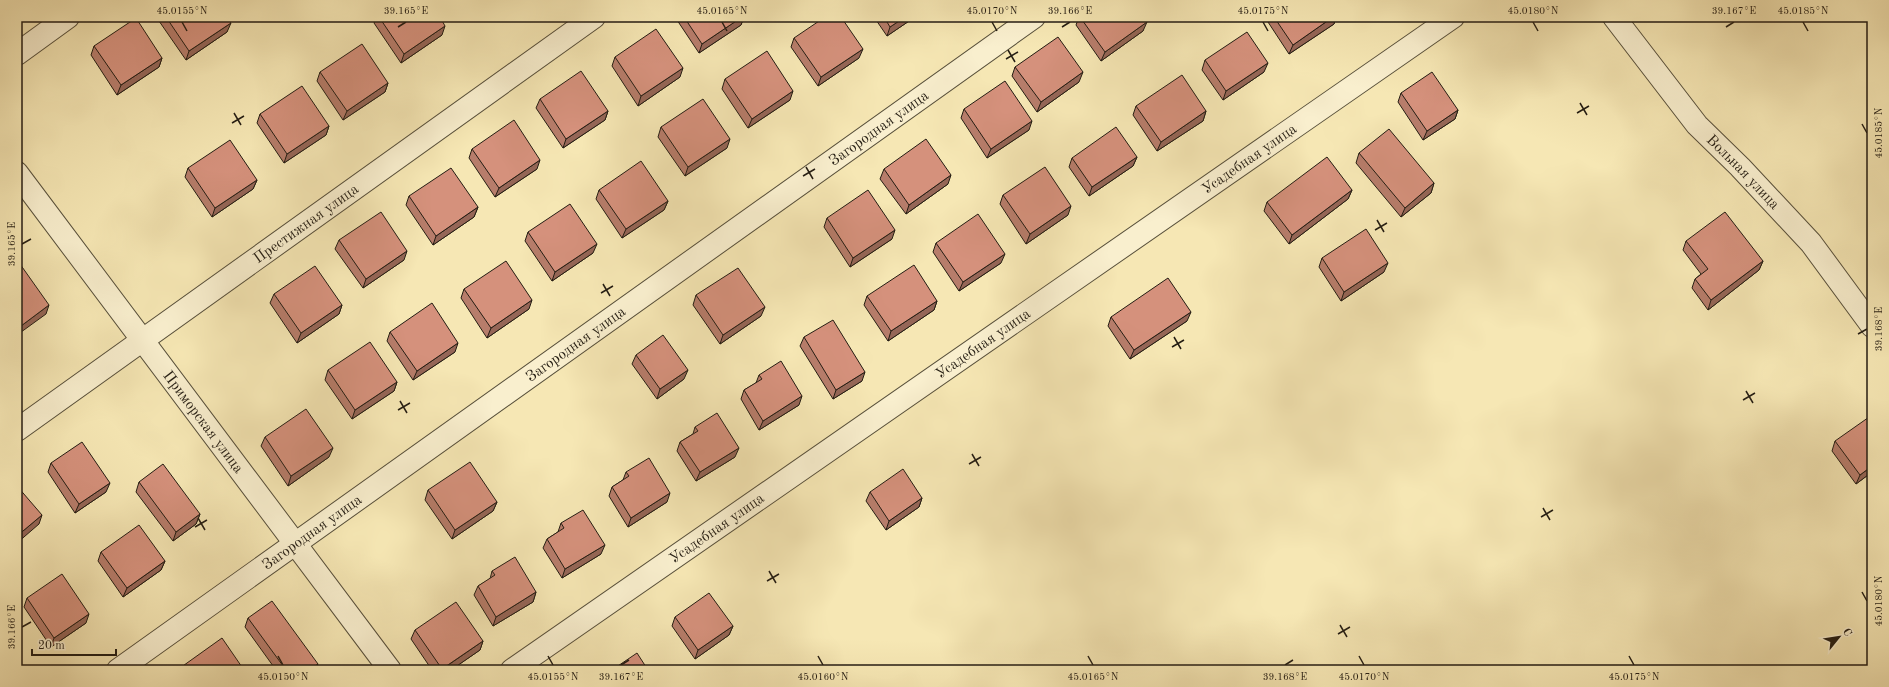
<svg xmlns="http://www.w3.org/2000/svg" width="1889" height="687" font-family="'Old Standard TT',serif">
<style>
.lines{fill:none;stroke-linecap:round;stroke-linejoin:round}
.minor-casing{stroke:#58503b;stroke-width:24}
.minor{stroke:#f9efce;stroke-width:22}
.wall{fill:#b77d6b;stroke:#241d13}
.shaded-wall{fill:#956657;stroke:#241d13}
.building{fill:#d5917c;stroke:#241d13}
.ticks{fill:none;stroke:#241d13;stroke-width:1.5}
.labels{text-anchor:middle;stroke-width:3;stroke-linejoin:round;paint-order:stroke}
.street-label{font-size:15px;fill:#241d13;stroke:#f9efce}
.neatline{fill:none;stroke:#241d13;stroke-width:1.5}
.ticks-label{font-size:10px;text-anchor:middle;fill:#241d13}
</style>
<rect width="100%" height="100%" fill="#f6e7b4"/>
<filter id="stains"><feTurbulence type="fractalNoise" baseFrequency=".005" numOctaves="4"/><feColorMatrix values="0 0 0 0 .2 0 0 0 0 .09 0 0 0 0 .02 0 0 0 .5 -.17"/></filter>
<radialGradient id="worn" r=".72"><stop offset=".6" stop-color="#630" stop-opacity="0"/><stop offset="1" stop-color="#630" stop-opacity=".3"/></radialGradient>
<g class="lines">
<g class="minor-casing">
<g id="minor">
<path id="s1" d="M1614,17l83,108 43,42 71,76 61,83"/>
<path d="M17,54l51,-37"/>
<path id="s2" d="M17,173l373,497"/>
<path id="s3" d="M17,430l577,-413"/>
<path id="s4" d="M118,670l916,-653"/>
<path id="s5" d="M512,670l941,-653"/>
</g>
</g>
<use href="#minor" class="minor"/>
</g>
<g class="wall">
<path d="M160,17h66l1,15 -41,28 -27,-39z"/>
<path d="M376,17h3l63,18 -41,28 -27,-40z"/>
<path d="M675,17h69l-3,8 -42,28z"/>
<path d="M874,17h41l-28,19z"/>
<path d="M1079,17h65l-1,14 -42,30 -25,-36z"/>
<path d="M1270,17h66l-2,7 -45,30 -21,-32z"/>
<path d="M794,38l65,20 -41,28 -27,-39z"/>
<path d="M94,46l68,12 -3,9 -42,28 -26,-40z"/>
<path d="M615,57l65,20 -42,29 -26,-40z"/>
<path d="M1205,60l59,12 -41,28 -21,-30z"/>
<path d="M1015,67l64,15 -42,30 -25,-36z"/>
<path d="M320,72l68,11 -3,9 -42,28 -26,-39z"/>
<path d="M725,79l65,21 -42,28 -26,-39z"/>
<path d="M1401,93l57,17 -3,9 -32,21 -25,-38z"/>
<path d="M540,99l68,12 -3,9 -42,28 -27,-40z"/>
<path d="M1136,106l70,5 -3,10 -46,30 -24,-36z"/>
<path d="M964,109l65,21 -42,28 -26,-40z"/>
<path d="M260,114l69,12 -3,9 -42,28 -27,-40z"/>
<path d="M661,127l66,21 -42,28 -27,-39z"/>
<path d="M472,149l65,20 -42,28 -26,-39z"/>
<path d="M1359,153l75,30 -3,10 -30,24 -45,-54z"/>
<path d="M1137,157l-4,9 -44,30 -20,-29 3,-9z"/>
<path d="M188,168l69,12 -4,9 -41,28 -27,-40z"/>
<path d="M884,169l64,15 -42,30 -26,-35z"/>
<path d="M599,190l69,11 -4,9 -42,28 -26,-39z"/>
<path d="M1352,190l-4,9 -59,45 -25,-33 3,-9z"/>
<path d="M1003,195l65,20 -42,29 -26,-40z"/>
<path d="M409,196l69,11 -4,10 -41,28 -27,-40z"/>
<path d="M827,218l65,21 -42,28 -26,-40z"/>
<path d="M528,232l65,21 -41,28 -27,-40z"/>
<path d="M339,240l65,20 -41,28 -28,-39z"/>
<path d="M1686,241l77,20 -4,9 -51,40 -16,-22 3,-9 6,-5 -18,-24z"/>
<path d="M936,243l65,20 -42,28 -26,-39z"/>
<path d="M1322,258l62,14 -43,29 -22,-34z"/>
<path d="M464,289l65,20 -42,29 -26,-40z"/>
<path d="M274,294l68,11 -3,9 -42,29 -27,-40z"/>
<path d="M696,295l65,21 -41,28 -27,-39z"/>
<path d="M867,296l70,5 -3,9 -46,31 -24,-36z"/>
<path d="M1111,317l76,4 -57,38 -22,-33z"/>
<path d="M390,332l65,20 -42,28 -26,-39z"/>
<path d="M804,337l58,44 -29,18 -33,-53z"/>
<path d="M636,355l48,24 -27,20 -25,-35z"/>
<path d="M328,370l69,12 -3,9 -42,28 -27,-39z"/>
<path d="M759,375l40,30 -40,25 -18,-31 3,-9 12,-7z"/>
<path d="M695,427l40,30 -39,24 -19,-30 3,-9 13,-8z"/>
<path d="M265,437l64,20 -41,29 -27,-40z"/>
<path d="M1835,441l37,31 -16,12 -24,-33z"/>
<path d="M51,463l55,29 -31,21 -27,-41z"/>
<path d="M626,472l41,30 -39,25 -19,-31 3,-9 11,-7z"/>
<path d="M139,482l61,32 -4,10 -23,17 -37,-49z"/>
<path d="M428,490l69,12 -4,9 -41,28 -27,-39z"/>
<path d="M870,492l52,6 -3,9 -33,23 -20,-29z"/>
<path d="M561,523l40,31 -39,24 -19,-30 4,-9 11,-7z"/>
<path d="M101,552l64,9 -4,9 -38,27 -25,-36z"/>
<path d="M492,571l44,21 -3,10 -40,24 -19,-31 4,-9 12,-7z"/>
<path d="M27,598l59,25 -35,24 -27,-40z"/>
<path d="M675,617l58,9 -4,9 -34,24 -23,-33z"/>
<path d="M248,618l68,52h-40l-31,-43z"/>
<path d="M415,630l68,11 -3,9 -29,20h-19l-21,-31z"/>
</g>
<g class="shaded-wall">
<path d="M742,17h2l-3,8 -42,28 3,-9z"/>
<path d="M905,17h10l-28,19 3,-9z"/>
<path d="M1333,17h3l-2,7 -45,30 4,-9z"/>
<path d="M1147,22l-4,9 -42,30 4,-9z"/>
<path d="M231,23l-4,9 -41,28 3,-9z"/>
<path d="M445,26l-3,9 -41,28 3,-9z"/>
<path d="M863,49l-4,9 -41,28 3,-9z"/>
<path d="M162,58l-3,9 -42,28 4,-10z"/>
<path d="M1268,63l-4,9 -41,28 3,-9z"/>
<path d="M683,68l-3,9 -42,29 3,-10z"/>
<path d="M1083,72l-4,10 -42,30 4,-10z"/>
<path d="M388,83l-3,9 -42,28 4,-9z"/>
<path d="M793,91l-3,9 -42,28 4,-9z"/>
<path d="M1458,110l-3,9 -32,21 4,-9z"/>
<path d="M608,111l-3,9 -42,28 3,-9z"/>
<path d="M1206,111l-3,10 -46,30 4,-9z"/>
<path d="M1032,121l-3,9 -42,28 4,-9z"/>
<path d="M329,126l-3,9 -42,28 3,-9z"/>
<path d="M730,139l-3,9 -42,28 3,-9z"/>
<path d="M1137,157l-4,9 -44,30 3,-9z"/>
<path d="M540,160l-3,9 -42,28 4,-9z"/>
<path d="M951,175l-3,9 -42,30 3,-9z"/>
<path d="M257,180l-4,9 -41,28 3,-9z"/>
<path d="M1434,183l-3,10 -30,24 4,-9z"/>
<path d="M1352,190l-4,9 -59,45 3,-9z"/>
<path d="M668,201l-4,9 -42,28 4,-9z"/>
<path d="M1071,206l-3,9 -42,29 4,-10z"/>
<path d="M478,207l-4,10 -41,28 3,-9z"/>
<path d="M895,230l-3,9 -42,28 3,-9z"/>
<path d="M597,244l-4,9 -41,28 3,-9z"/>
<path d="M407,251l-3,9 -41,28 3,-9z"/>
<path d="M1005,254l-4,9 -42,28 4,-9z"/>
<path d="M1763,261l-4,9 -51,40 3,-10z"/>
<path d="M1388,263l-4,9 -43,29 3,-9z"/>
<path d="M532,300l-3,9 -42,29 4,-10z"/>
<path d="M937,301l-3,9 -46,31 3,-10z"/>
<path d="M49,305l-3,9 -29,21v-6z"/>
<path d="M342,305l-3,9 -42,29 4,-10z"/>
<path d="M765,307l-4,9 -41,28 3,-9z"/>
<path d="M1191,312l-4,9 -57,38 4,-9z"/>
<path d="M458,343l-3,9 -42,28 4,-9z"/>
<path d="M688,370l-4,9 -27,20 3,-10z"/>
<path d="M865,372l-3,9 -29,18 3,-9z"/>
<path d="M397,382l-3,9 -42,28 3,-9z"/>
<path d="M802,396l-3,9 -40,25 4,-9z"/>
<path d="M333,448l-4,9 -41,29 3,-10z"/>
<path d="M739,448l-4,9 -39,24 4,-9z"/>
<path d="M1872,466v6l-16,12 4,-9z"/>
<path d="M110,483l-4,9 -31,21 4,-9z"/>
<path d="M670,493l-3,9 -39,25 3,-9z"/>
<path d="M922,498l-3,9 -33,23 3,-9z"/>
<path d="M497,502l-4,9 -41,28 3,-9z"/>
<path d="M200,514l-4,10 -23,17 3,-9z"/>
<path d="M42,515l-3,9 -22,19v-7z"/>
<path d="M605,545l-4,9 -39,24 3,-9z"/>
<path d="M165,561l-4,9 -38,27 4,-9z"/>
<path d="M536,592l-3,10 -40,24 3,-9z"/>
<path d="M89,614l-3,9 -35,24 3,-9z"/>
<path d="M733,626l-4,9 -34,24 3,-9z"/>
<path d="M483,641l-3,9 -29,20h-10z"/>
<path d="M318,664l-2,6h-7z"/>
</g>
<g class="building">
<path d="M166,17h60l5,6 -42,28z"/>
<path d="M379,17h61l5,9 -41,28z"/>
<path d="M684,17h58l-40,27z"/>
<path d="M825,17h16l22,32 -42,28 -27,-39z"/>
<path d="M884,17h21l-15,10z"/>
<path d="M1080,17h64l3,5 -42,30z"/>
<path d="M1274,17h59l-40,28z"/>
<path d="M136,18l26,40 -41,27 -27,-39z"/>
<path d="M656,29l27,39 -42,28 -26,-39z"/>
<path d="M1247,32l21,31 -42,28 -21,-31z"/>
<path d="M1058,37l25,35 -42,30 -26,-35z"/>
<path d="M362,44l26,39 -41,28 -27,-39z"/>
<path d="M767,51l26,40 -41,28 -27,-40z"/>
<path d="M581,71l27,40 -42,28 -26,-40z"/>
<path d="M1432,72l26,38 -31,21 -26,-38z"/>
<path d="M1182,75l24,36 -45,31 -25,-36z"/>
<path d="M1005,81l27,40 -41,28 -27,-40z"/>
<path d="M302,86l27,40 -42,28 -27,-40z"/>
<path d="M703,99l27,40 -42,28 -27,-40z"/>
<path d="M514,120l26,40 -41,28 -27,-39z"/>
<path d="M1116,127l21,30 -45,30 -20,-29z"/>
<path d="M1389,129l45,54 -29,25 -46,-55z"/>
<path d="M926,139l25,36 -42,30 -25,-36z"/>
<path d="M230,140l27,40 -42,28 -27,-40z"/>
<path d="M1327,157l25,33 -60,45 -25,-33z"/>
<path d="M641,161l27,40 -42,28 -27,-39z"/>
<path d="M1045,167l26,39 -41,28 -27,-39z"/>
<path d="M451,168l27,39 -42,29 -27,-40z"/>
<path d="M868,190l27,40 -42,28 -26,-40z"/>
<path d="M570,204l27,40 -42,28 -27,-40z"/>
<path d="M381,212l26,39 -41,28 -27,-39z"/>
<path d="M1725,212l38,49 -52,39 -16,-21 13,-10 -22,-28z"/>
<path d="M978,214l27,40 -42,28 -27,-39z"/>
<path d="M1366,229l22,34 -44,29 -22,-34z"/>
<path d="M506,261l26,39 -41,28 -27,-39z"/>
<path d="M20,264l29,41 -32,24v-63z"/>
<path d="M914,265l23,36 -46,30 -24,-35z"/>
<path d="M315,266l27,39 -41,28 -27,-39z"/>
<path d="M738,268l27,39 -42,28 -27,-40z"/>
<path d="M1168,278l23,34 -57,38 -23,-33z"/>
<path d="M432,303l26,40 -41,28 -27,-39z"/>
<path d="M833,320l32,52 -29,18 -32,-53z"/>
<path d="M663,335l25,35 -28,19 -24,-34z"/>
<path d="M370,342l27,40 -42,28 -27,-40z"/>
<path d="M781,361l21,35 -39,25 -19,-31 18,-11 -3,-4z"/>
<path d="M306,409l27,39 -42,28 -26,-39z"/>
<path d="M717,413l22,35 -39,24 -20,-30 18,-11 -3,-4z"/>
<path d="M1872,415v51l-12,9 -25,-34z"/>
<path d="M82,442l28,41 -31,21 -28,-41z"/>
<path d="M649,458l21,35 -39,25 -19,-31 17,-11 -3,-4z"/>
<path d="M470,462l27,40 -42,28 -27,-40z"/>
<path d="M163,464l37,50 -24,18 -37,-50z"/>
<path d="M903,469l19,29 -33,23 -19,-29z"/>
<path d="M17,486l25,29 -25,21z"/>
<path d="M583,510l22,35 -40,24 -18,-30 17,-11 -3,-5z"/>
<path d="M139,525l26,36 -38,27 -26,-36z"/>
<path d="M515,557l21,35 -40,25 -18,-31 17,-11 -3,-4z"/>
<path d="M62,574l27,40 -35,24 -27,-40z"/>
<path d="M709,593l24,33 -35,24 -23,-33z"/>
<path d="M272,601l46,63 -9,6h-23l-38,-52z"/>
<path d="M456,602l27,39 -41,28 -27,-39z"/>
<path d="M222,638l22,32h-62l-2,-2z"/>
<path d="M637,653l11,17h-36z"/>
</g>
<path class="ticks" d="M182,22l5,9M722,22l5,9M992,22l5,9M1263,22l5,9M1533,22l5,9M1803,22l5,9M398,27l8,-5M1062,27l8,-5M1726,27l8,-5M1008,50l7,12M1006,59l12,-7M1580,103l7,12M234,113l7,12M1577,113l12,-7M232,123l12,-7M1862,124l5,9M806,167l7,12M803,176l12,-7M1377,220l7,12M1375,230l12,-7M22,244l9,-5M603,284l7,12M601,293l12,-7M1858,334l9,-5M1174,337l7,12M1172,347l12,-7M1746,391l7,12M1743,400l12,-7M400,401l7,12M398,410l12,-7M972,454l7,12M969,464l12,-7M1543,508l7,12M1541,517l12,-7M198,518l7,12M195,527l12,-7M769,571l7,12M767,581l12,-7M1862,592l5,9M1340,625l7,12M22,627l9,-5M1338,634l12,-7M278,656l5,9M548,656l5,9M818,656l5,9M1088,656l5,9M1359,656l5,9M1629,656l5,9M621,665l8,-5M1285,665l8,-5"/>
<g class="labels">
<g class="street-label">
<text dy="5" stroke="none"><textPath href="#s4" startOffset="934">Загородная улица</textPath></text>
<text dy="5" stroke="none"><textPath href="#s5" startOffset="897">Усадебная улица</textPath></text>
<text dy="5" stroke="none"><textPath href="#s1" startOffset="202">Вольная улица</textPath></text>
<text dy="5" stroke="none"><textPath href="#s3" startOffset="355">Престижная улица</textPath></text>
<text dy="5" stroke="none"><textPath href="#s4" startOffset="562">Загородная улица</textPath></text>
<text dy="5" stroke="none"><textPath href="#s5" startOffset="573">Усадебная улица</textPath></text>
<text dy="5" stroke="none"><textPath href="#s2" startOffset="311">Приморская улица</textPath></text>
<text dy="5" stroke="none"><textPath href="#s5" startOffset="249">Усадебная улица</textPath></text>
<text dy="5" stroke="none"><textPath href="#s4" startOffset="238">Загородная улица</textPath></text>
</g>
</g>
<rect width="1889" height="687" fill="none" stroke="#f6e7b4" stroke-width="44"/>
<g transform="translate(1839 637) rotate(60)" stroke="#f9efce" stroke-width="3" paint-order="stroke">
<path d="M0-3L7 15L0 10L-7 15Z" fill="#241d13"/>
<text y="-6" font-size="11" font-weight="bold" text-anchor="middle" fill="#241d13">С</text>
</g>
<path d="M32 649v6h84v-6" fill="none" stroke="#241d13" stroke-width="2"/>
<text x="38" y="649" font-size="12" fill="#241d13" stroke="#f9efce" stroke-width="3" paint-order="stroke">20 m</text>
<rect x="22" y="22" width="1845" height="643" class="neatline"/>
<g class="ticks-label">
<text x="182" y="14">45.0155°N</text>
<text x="406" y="14">39.165°E</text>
<text x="722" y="14">45.0165°N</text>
<text x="992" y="14">45.0170°N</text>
<text x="1070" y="14">39.166°E</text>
<text x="1263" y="14">45.0175°N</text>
<text x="1533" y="14">45.0180°N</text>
<text x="1734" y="14">39.167°E</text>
<text x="1803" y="14">45.0185°N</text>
<text transform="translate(1878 133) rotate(-90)" y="4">45.0185°N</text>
<text transform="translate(11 244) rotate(-90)" y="4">39.165°E</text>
<text transform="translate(1878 329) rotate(-90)" y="4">39.168°E</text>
<text transform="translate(1878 601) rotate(-90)" y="4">45.0180°N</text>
<text transform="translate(11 627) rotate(-90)" y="4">39.166°E</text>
<text x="283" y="680">45.0150°N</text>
<text x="553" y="680">45.0155°N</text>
<text x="621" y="680">39.167°E</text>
<text x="823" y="680">45.0160°N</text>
<text x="1093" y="680">45.0165°N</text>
<text x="1285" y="680">39.168°E</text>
<text x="1364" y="680">45.0170°N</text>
<text x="1634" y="680">45.0175°N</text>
</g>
<rect width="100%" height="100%" filter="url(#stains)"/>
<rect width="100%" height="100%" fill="url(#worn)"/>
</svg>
